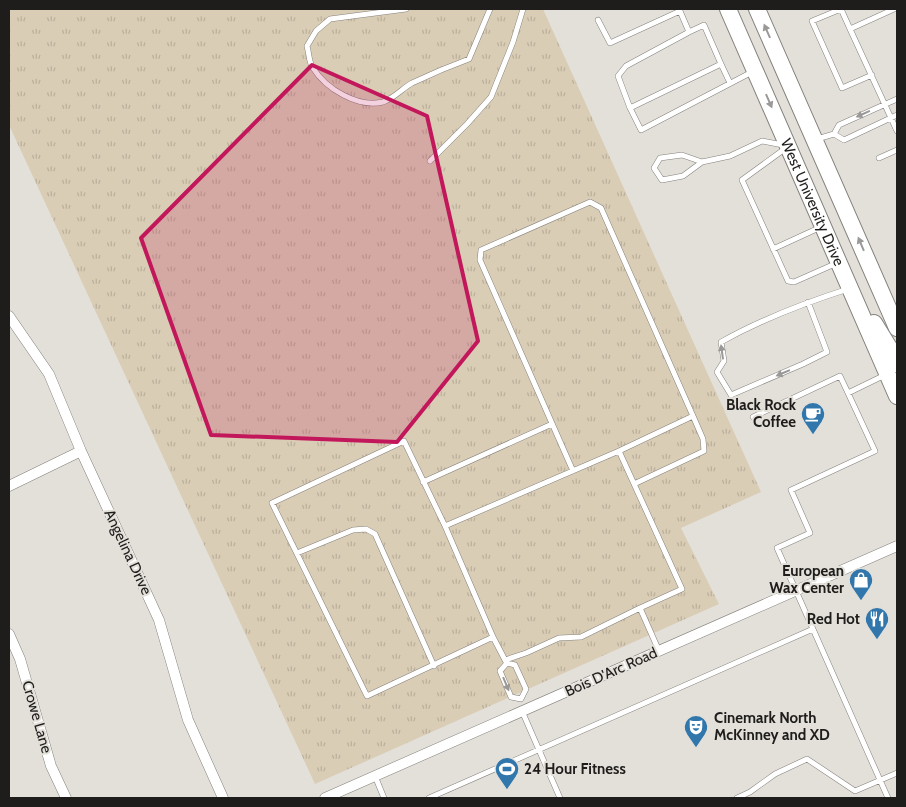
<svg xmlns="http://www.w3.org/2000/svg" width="906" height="807" viewBox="0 0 906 807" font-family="Cabin,sans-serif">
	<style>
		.grass { fill: url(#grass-tufts) }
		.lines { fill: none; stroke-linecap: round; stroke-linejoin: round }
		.service-casing { stroke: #84817c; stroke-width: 6 }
		.minor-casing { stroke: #84817c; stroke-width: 11 }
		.trunk-casing { stroke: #84817c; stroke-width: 18 }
		.service { stroke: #fff; stroke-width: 5 }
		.minor { stroke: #fff; stroke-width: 10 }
		.trunk { stroke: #fff; stroke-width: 16 }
		.oneway { fill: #9a9998 }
		.marked { fill: #c2185b; fill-opacity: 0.2; stroke: #c2185b; stroke-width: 4; stroke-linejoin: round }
		.labels { text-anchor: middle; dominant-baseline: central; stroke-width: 4; stroke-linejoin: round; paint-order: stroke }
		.street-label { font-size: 15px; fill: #1e1d1b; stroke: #e3e0da }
		.poi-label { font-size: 15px; font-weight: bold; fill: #1e1d1b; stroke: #e3e0da; text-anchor: end }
	</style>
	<defs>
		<pattern id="grass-tufts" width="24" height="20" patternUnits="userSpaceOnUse" patternTransform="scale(1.25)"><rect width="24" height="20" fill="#dacdb6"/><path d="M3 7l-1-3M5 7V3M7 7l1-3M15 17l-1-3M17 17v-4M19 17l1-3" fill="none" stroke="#bbb09c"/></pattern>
	</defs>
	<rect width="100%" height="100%" fill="#e3e0da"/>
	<!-- grass -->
	<path class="grass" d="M9,9h534l218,483 -80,36 38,76 -404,180 -306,-659z"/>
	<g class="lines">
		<!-- service casing -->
		<g class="service-casing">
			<path id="service" d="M406,9l-76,10 -14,12 -9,15c2,7 2,17 6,22 13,21 45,40 70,34 10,-3 20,-14 29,-19 19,-9 38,-17 57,-24l21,-50
				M894,9l-44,20 47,102
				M680,11l9,21 15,-7 17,39 -91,44 -12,-32 8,-10 63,-34
				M598,20l12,23 70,-32 -1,-2
				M850,29l-9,-20 -29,12 30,67 30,-13
				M721,64l9,19
				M630,108l11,22 111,-58
				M834,134l5,-9 58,-26
				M817,139l17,-5 10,6 53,-25
				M786,148l-44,32 46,101 6,1 43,-19
				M879,158l18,-8
				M430,161l37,-37 24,-27 22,-55 10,-33
				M702,162l-19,14 -21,4 -8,-12 6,-10 22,-3 20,7 28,-6 32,-15 21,4
				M773,249l48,-22
				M808,302l19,50 -24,12 -72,31 -14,-23 7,-11 -3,-19c41,-23 83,-39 127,-53
				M848,393l27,58 -84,39 19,43 -33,15 111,250
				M753,417l87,-41 8,17 37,-18
				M573,471l-93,-211 1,-10 109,-48 11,6 92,208 -74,35
				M423,482l129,-58
				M634,484l70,-33 -1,-12 -10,-23
				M445,526l-41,-85 -132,62 95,193 126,-59 -48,-111 174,-75 63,138 -42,19 19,43
				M297,553l56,-23 13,-1 9,5 59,132
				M493,637l12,23 21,-7 33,-15 22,-1 59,-29
				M505,660l2,3 8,2 11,24 -5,10
				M507,663l-7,8 11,26 10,2
				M522,711l38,87
				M375,776l9,22
				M429,798l384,-169
				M737,798l13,-6 25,-18 32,-15 48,32 42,-18"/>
		</g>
		<!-- minor casing -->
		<g class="minor-casing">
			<path id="minor" d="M9,316l40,58 32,77 78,169 29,100 35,78
				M9,486l72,-35
				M9,634l11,25 31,107 15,32
				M325,798l572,-252"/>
		</g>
		<!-- trunk casing -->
		<g class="trunk-casing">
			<g id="trunk">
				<path id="s1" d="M728,9l169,387"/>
				<path d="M757,9l140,319"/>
				<path d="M874,323l16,26 7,15"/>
			</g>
		</g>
		<!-- service -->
		<use href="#service" class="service"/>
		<!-- minor -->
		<use href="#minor" class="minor"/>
		<!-- trunk -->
		<use href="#trunk" class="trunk"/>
	</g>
	<!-- one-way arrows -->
	<defs><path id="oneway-solid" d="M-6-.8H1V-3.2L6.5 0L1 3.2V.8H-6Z" transform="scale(1.25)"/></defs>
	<g class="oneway">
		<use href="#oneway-solid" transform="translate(767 31) rotate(-114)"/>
		<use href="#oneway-solid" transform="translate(769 101) rotate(66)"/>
		<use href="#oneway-solid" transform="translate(863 114) rotate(156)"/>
		<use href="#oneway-solid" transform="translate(861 244) rotate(-113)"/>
		<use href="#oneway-solid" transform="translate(722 352) rotate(-98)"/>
		<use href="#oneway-solid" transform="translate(783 373) rotate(157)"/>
		<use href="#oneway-solid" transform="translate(506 684) rotate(67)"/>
	</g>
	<!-- marked area -->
	<path class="marked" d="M312,65l115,51 51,225 -81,101 -186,-7 -70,-197z"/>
	<!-- icons -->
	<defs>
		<g id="cafe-pin" transform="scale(1.25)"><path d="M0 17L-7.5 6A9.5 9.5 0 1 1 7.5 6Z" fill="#3177ac" stroke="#e3e0da"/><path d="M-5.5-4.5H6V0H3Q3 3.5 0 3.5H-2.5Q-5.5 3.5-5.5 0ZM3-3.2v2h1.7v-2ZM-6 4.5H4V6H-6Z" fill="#fff"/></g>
		<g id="shop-pin" transform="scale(1.25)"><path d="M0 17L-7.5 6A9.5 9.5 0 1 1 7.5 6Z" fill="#3177ac" stroke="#e3e0da"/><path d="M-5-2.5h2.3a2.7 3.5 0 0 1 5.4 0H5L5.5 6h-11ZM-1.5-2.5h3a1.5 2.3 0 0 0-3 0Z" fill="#fff"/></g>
		<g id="restaurant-pin" transform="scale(1.25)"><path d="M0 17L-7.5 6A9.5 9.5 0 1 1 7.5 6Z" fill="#3177ac" stroke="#e3e0da"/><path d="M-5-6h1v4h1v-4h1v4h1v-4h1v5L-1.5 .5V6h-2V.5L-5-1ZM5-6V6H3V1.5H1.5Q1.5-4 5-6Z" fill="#fff"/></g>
		<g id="theatre-pin" transform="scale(1.25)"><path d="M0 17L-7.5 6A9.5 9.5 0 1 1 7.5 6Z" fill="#3177ac" stroke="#e3e0da"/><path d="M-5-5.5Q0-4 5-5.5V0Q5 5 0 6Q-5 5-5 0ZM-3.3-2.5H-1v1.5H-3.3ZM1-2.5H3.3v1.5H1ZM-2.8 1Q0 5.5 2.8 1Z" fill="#fff"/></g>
		<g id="stadium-pin" transform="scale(1.25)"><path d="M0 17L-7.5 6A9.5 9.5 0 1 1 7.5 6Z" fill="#3177ac" stroke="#e3e0da"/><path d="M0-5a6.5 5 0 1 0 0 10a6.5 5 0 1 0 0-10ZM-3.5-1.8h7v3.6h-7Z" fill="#fff"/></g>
	</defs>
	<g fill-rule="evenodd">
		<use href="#cafe-pin" x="813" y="414"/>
		<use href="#shop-pin" x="861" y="580"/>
		<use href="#restaurant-pin" x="877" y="619"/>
		<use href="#theatre-pin" x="696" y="727"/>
		<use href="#stadium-pin" x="507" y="769"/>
	</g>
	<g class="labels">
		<!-- street labels -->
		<g class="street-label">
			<text stroke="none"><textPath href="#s1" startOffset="211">West University Drive</textPath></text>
			<text transform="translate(128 552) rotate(65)">Angelina Drive</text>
			<text transform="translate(611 672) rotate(-24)">Bois D'Arc Road</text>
			<text transform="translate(37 717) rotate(74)">Crowe Lane</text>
		</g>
		<!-- poi labels -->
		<g class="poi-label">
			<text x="796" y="405">Black Rock<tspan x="796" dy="17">Coffee</tspan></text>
			<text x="844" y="571">European<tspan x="844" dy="17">Wax Center</tspan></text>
			<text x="860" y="619">Red Hot</text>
			<text x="714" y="718" text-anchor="start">Cinemark North<tspan x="714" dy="17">McKinney and XD</tspan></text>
			<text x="524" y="769" text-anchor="start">24 Hour Fitness</text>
		</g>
	</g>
	<!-- border -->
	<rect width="906" height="807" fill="none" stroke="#1e1d1b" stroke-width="20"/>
</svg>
